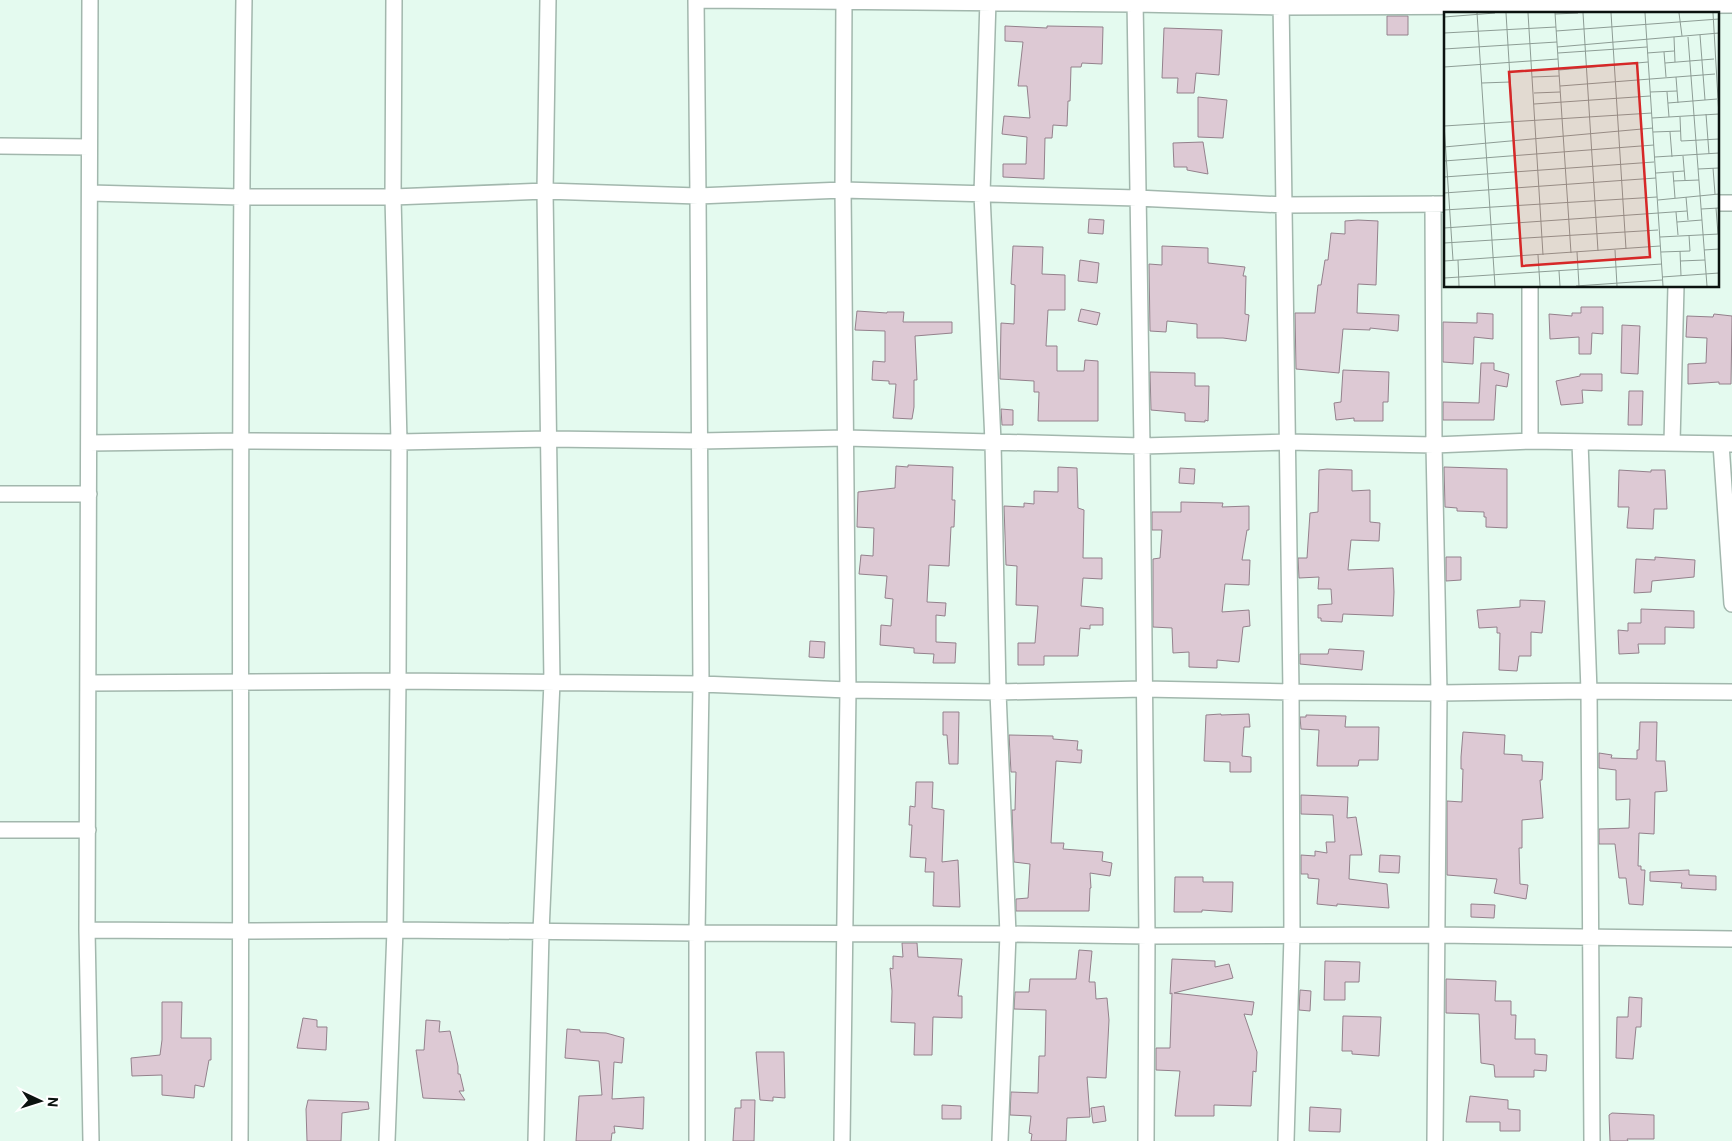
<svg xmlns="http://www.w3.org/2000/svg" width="1732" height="1141" viewBox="0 0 1732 1141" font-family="Roboto,sans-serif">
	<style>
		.building { fill: #ddc9d4; stroke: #94818c }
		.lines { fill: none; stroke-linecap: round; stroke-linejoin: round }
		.minor-casing { stroke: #a2b7ad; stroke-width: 18 }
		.minor { stroke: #fff; stroke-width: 15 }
		.inset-road { fill: none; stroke: #8d9d95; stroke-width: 1 }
		.view { fill: #d62828; fill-opacity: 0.15; stroke: #d62828; stroke-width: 2.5 }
		.inset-edge { fill: none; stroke: #0b120f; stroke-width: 2.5 }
	</style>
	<rect width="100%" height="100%" fill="#e4faef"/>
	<!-- building -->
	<path class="building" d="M1387,16h21v19h-21z
		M1005,26l42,2v-2l56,1 -1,37 -20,-1 -1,4h-10l-1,34h-2l-1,25 -14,-1 -1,13h-7l-1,41 -41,-2v-13h23l1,-27 -25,-3 2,-18 26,2 -3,-32h-9l5,-44 -18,-1z
		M1164,28l58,2 -3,45 -23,-2 -2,20h-17l1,-15h-16z
		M1198,97l29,3 -4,38 -25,-1z
		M1203,142l5,32 -21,-4v-3h-13l-1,-24z
		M1089,219l15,1 -1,14 -15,-1z
		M1358,220l20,1 -2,64 -18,-1 -1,29 42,2 -1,16 -28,-3v2l-27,-1 -4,44 -43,-4 -1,-56h20l3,-28h3l4,-25h3l3,-27 14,1v-13z
		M1013,246l30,1 -1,27 23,1v35h-17l-2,36h11v25h27l1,-11 13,1v60h-60l1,-29h-5v-11l-34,-2 1,-56 13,1 1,-39 -4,-1z
		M1162,246l46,2v15l37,4 -2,9h3l-1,38 4,1 -3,26 -23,-3h-26v-14l-30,-3 -1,11 -16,-1 -1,-67 13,1z
		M1080,260l19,3 -2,20 -19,-2z
		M1581,307h22v27l-11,-1 -1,21h-12v-17l-29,2 -1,-25 23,2v-3h9z
		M1081,309l19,4 -3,12 -19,-4z
		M857,311l30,2v-1h17l-1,10h49v11l-37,3 2,44h-3v27l-2,12 -19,-1 3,-34h-7v-3l-17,-1 1,-19 12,1v-31l-30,-1z
		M1477,313l16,1v25l-19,-2 -1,27 -30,-2v-40l34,1z
		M1714,314l18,2 -1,68h-12v-2l-31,2v-20l18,-1 1,-25 -21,-1 1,-21 26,1z
		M1622,325l18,1 -2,48 -17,-1z
		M1481,363h13v7l15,4 -2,13 -11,-2 -2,35h-51v-18l36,1z
		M1343,370l46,2 -1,30h-5v19h-29v-3l-18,2 -2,-17 7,-1z
		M1150,372l45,1v13h14l-1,35 -3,-1v2l-20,-1v-8l-34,-3z
		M1580,374h22v17l-20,-1 1,13 -22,2 -5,-24 24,-5z
		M1629,391h14l-1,34h-14z
		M1001,409l12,1v15h-11z
		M908,465l45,2 -1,33h3l-1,27h-3l-2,39 -20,-1 -2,37 19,1 -1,13 -9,-1v27l20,1 -1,20h-22l1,-9 -20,-1v-5l-34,-3 1,-20 10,1 2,-27 -8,-1 2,-22 -28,-2 2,-19 12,1 1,-28 -17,-1 1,-35 37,-4 1,-22 12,1z
		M1058,467l19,1 1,40 6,2 -1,48h19v21l-19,-1 -2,28 22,2v17h-13v4l-10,-1 -2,28h-34v9h-26v-22h17l3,-37 -22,-1 1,-39 -11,-1 -2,-59 20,1v-4l10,1v-13l24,1z
		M1444,467l63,2v59l-21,-1v-10h-2v-5l-27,-1v-3l-12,-1z
		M1180,468l15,1 -1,15 -15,-1z
		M1327,469l25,1v21l18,-1v32l10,1 -1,18 -28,-1 -3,30 45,-2 1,24 -1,24 -50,-2 -1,8 -21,-1v-3h-3v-13l14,-1 -1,-15h-13l1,-12 -20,1 -1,-20h9l3,-45 8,-1 1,-42z
		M1619,470l32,2v-2h14l2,39h-13l-1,20 -26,-1 2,-21h-11z
		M1181,502l42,1 -1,4 27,-1v24h-2l-5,30h8l-1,25 -24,-1 -3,28 27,-2 1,16 -7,1 -4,35 -22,-2v8l-28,-1v-15l-16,1 -1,-25 -19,-1v-68l7,-1 2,-28h-10v-18h29z
		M1446,557h15v23l-15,1z
		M1655,557l40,3 -1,17 -42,4 -1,11 -17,1 2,-34 19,1z
		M1520,600l25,1 -3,32 -11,-1v24h-12l-2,15 -18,-1 1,-37h-3v-6l-18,1 -2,-18 43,-3z
		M1641,609l53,2v17l-29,-1v17h-27l1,9 -20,1 -1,-24 10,1v-8h13z
		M810,641l15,1 -1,16 -15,-1z
		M1329,649l35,2 -2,19 -62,-6v-10h28z
		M943,712h16l-1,52h-9l-2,-29h-4z
		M1221,714v1l28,-1 1,13h-6l-2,29 9,1v15h-21v-10l-26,-1 2,-46z
		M1306,715l40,1 -1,11h34l-1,33h-19l-1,6h-41l2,-36 -18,-1 -1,-12h6z
		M1640,722h17l-1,39h9l2,30 -12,1 -1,42 -15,-1 -1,33h3v4h4l-2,35 -14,-1 -3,-26h-7l-4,-34h-16v-15l30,-1 1,-29 -14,1v-30l-17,-2v-15l13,2 -1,3 26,1v-9h2z
		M1463,732l42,3 -1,19 18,1v6l21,1 -1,18h-2l3,38 -21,2v28h-3l1,36 8,1 -2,14 -32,-6 3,-14 -50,-4v-74l15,1 1,-33h-2v-12z
		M1009,735l44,1v3l25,2 -1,9h5l-1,13 -25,-2 -5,82h13l-1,6 40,3 -1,9 10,2 -2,13 -20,-3 1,15h-1l-1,23h-73v-12l12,-1 2,-34 -16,-2 -2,-52h3l1,-38h-5z
		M916,782h17l-1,26 12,2 -2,52 16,-2 2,47 -27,-1 1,-34h-9l1,-14 -16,-1 2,-32h-3l1,-19 5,1z
		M1301,795l47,2 -1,21 9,-1 6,38h-12l-1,24 38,5 2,24 -52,-4v2l-20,-2 2,-25 -11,-1v-4h-7v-19l14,1v-5l12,2 -1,-11h9l-2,-27 -32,-1z
		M1380,855l20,1 -1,17 -20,-1z
		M1689,870v5l27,1v14l-35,-2 1,-5 -32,-2v-9z
		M1175,877h28v5h30l-1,30 -30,-2v2h-28z
		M1471,904l24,1 -1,13 -23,-1z
		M902,943h15l1,14 44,2 -4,37h4v22l-29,-1 -1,38h-18l1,-32 -24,-1 1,-31 -2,-23 3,1v-13l10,1z
		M1079,950l13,1 -3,31h6l1,17 11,-1 2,22 -3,58 -19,-1 3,40 -23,1 -1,23h-35l1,-7 -3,-1 2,-17 -21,-1 1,-23 27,1 1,-37h6l1,-46 -32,-1 1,-17h14l1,-13h46z
		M1172,959l43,2v6l14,-3 4,14 -59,15 80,9 -2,13 -8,-1 13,38 -1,20 -3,-1 -2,35 -37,-1v11h-39l5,-45 -24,-1v-22h14l2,-55 -2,1z
		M1325,961l35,1 -1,20h-14v18h-21z
		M1446,979l50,2 -1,20h16v14h5l-1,24h20v15l12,1 -1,16 -12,-1v7h-39l-1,-12 -13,-2 -2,-49 -33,-1z
		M1300,990l11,1 -1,20 -11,-1z
		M1629,997l13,1 -1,29h-5l-3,32 -17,-1 1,-41h11z
		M162,1002h20l-1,36h30v22h-2l-5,27 -9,-2 -1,13 -32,-3v-20l-30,1 -1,-18 29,-3 2,-15z
		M1343,1016l38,1 -2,39 -27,-2v-3h-10z
		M303,1018l14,2v7h10l-1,23 -29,-2z
		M426,1020l14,1 -1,11 11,-1 8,35v8h2l4,17h-5l6,9 -42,-2 -7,-48h8z
		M567,1029l13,1v2l26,1 18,5 -2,25 -8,-1 -2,37 32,-2 -1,32 -29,-3 1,7h-3l-1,8h-35l3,-45 23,-1 -3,-34 -34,-3z
		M756,1052h28l1,46 -12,-1v4l-13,-1z
		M1470,1096l38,4v9l12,1v21h-20v-9h-34z
		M308,1100l60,2 1,7 -27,4 -1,28h-34l-1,-32z
		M741,1100h14l-1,41h-21l2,-33h6z
		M942,1105l19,1v13h-19z
		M1104,1106l2,15 -13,2 -2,-15z
		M1310,1107l31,2 -1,23 -31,-1z
		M1612,1113l42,2v24h-27l1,2h-18l-1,-26z"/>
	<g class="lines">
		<!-- minor casing -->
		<g class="minor-casing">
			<path id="minor" d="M90,0l-3,930 4,211
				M696,0l2,196 3,488 -4,249v208
				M700,0l435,4 146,3 451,-2
				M988,0l-6,194 11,248 5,250 10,242 -8,207
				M1135,0l7,446 5,490 -1,205
				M1281,0l10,692 1,244 -6,205
				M0,146l89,1
				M90,193l151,4h152l152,-6 153,5 145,-6 294,8 148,7 161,-1
				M1718,203h14
				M1433,204l1,241 5,248 -4,448
				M1530,441v-155
				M1580,442l9,249 3,450
				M1672,442l4,-156
				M89,443l151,-2 159,1 151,-3 150,2 146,-3 296,8 145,-4 147,3 96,-4 202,3
				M1721,444l11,160
				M0,494h89
				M89,683l309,-2 303,3 147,6 150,2 146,-3 147,3 148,1 150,-2 143,1
				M0,830h88
				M87,930l154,1 154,-1 302,3 311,1 139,2 290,-1 295,4
				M240,1141c2,-380 -2,-761 4,-1141
				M387,1141l8,-211 3,-249 1,-239 -6,-245 1,-197
				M536,1141l5,-209 11,-250 -7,-491 3,-191
				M842,1141l6,-451 -5,-500 1,-190"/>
		</g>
		<!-- minor -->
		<use href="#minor" class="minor"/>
	</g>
	<!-- overview -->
	<g transform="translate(1444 12)">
		<rect width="275" height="275" fill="#e4faef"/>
		<path class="inset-road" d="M33,1l18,273M62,1l15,243M84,1l15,242M111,1l16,240M139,1l15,238M167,1l15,236M201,1l18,273M235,1l3,23M269,1l6,103M111,2l23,-1M0,5l51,-4M112,19l163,-12M0,21l112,-6M256,23l5,65M230,25l1,25M244,25l19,249M113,35l162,-14M0,37l113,-7M220,40l2,25M114,41l89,-6M203,41l27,-2M221,51l49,-4M0,55l114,-8M115,58l89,-8M88,65l27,-1M232,65l2,26M38,71l28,-1M116,74l155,-12M206,80l27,-1M223,80l2,25M90,81l26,-1M224,91l49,-4M90,92l116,-8M262,102l3,40M236,105l1,24 38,-2M208,106l67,-4M0,112l9,136M0,114l208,-13M209,120l28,-1M226,120l2,25M0,135l209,-19M239,144l2,24M211,145l64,-4M0,149l210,-16M269,156l2,26M254,157l21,-1M229,160l2,26M212,161l28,-2M0,165l210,-15M229,169l26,-1M0,181l212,-15M242,185l2,23M214,188l61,-6M272,196l2,26M257,197l18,-1M0,198l213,-13M232,200l2,23M233,210l25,-2M0,216l243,-17M216,225l59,-3M0,231l214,-13M171,238l2,36M260,238l15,-1M236,239l1,25M133,240l2,34M217,240l29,-1 -1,-16M94,243l2,31M14,248l1,26M0,249l216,-15M236,249l25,-1M115,259l1,15M218,265l57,-4M0,266l218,-14M132,274l86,-6"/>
		<path class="view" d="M193,51l13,194 -128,9 -13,-194z"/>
		<rect width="275" height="275" class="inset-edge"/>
	</g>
	<!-- north arrow -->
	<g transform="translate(40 1101) rotate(94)" stroke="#ffffff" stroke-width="4" paint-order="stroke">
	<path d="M0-4L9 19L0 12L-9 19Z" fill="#0b120f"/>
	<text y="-8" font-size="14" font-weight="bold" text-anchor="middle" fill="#0b120f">N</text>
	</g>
</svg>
